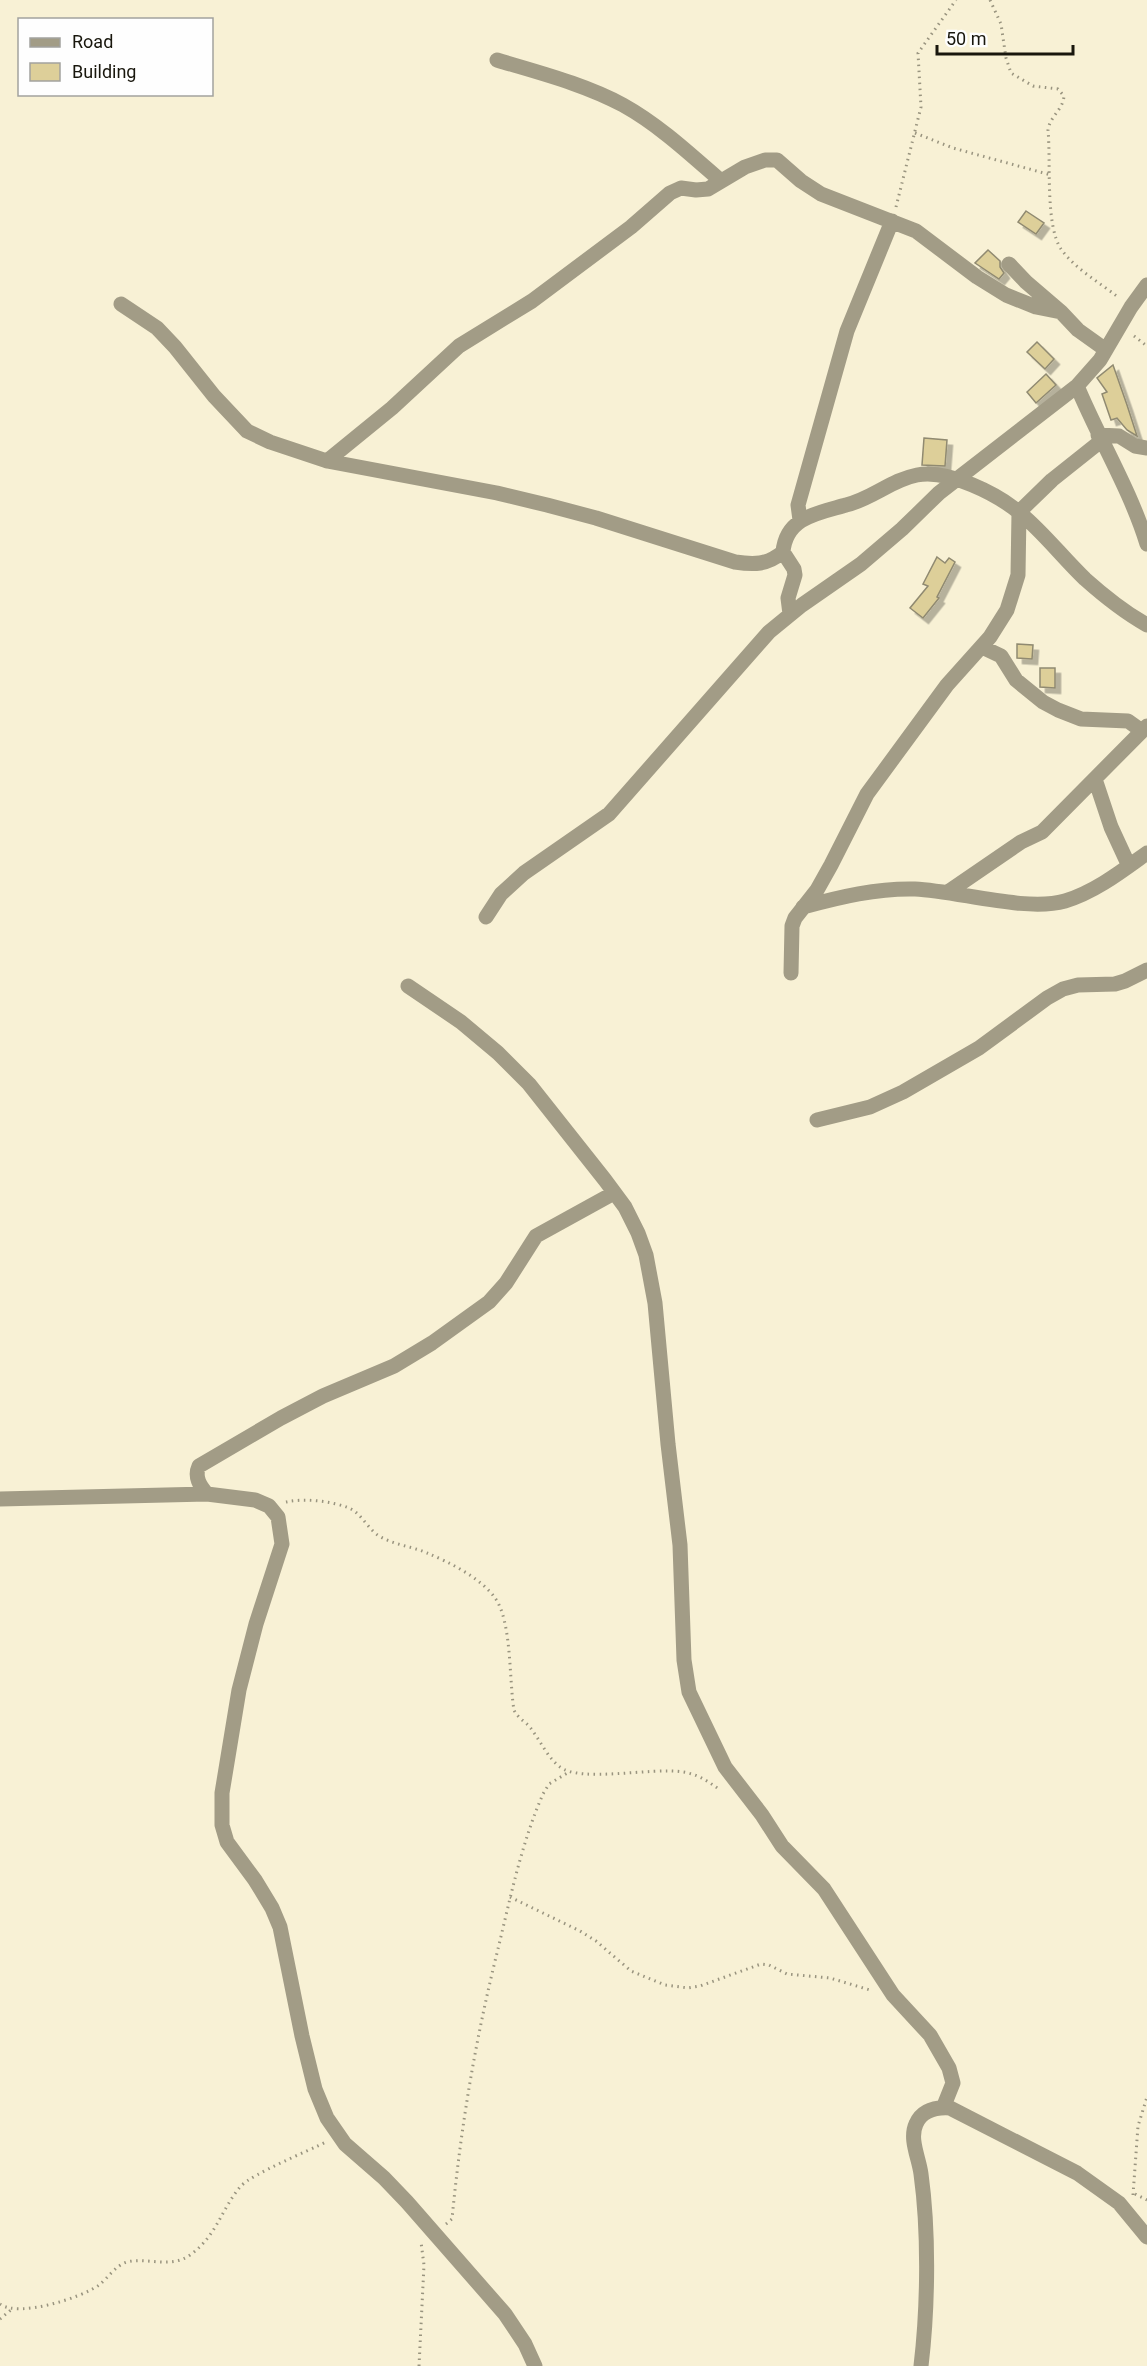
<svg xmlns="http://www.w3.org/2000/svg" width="1147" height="2366" viewBox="0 0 1147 2366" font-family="Roboto,sans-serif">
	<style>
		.building { fill: #ddcf99; stroke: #908a71; stroke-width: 1.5; filter: url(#shadow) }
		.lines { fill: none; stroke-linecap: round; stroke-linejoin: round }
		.path { stroke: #99947f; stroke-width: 3; stroke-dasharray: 1.5 4.5; stroke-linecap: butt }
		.minor { stroke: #a29c86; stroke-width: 15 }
	</style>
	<defs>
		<filter id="shadow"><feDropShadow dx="5.5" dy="5.5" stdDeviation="0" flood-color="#0004"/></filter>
	</defs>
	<rect width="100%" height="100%" fill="#f8f1d5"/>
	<!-- building -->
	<path class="building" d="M1026,211l18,12 -8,11 -18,-12z
		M988,250l12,11v6l4,6 -5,6 -24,-16z
		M1037,342l17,17 -9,10 -18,-17z
		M1113,365l14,40 10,31 -10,-6 -10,-12 -6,2 -9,-26 5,-2 -10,-14z
		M1046,374l10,11 -20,18 -9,-11z
		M924,438l23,2 -2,26 -23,-1z
		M937,557l8,6 4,-5 6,4 -18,35 2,1 -16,20 -13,-10 18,-22 -5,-2z
		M1017,644l16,1 -1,14 -15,-1z
		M1040,668h15v20l-15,-1z"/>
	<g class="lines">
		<!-- path -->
		<path class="path" d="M990,0l11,24 5,34 5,15 22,13 25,3 6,7c-1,14 -14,20 -16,34 3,31 -3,95 13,119 13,19 39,34 57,48
			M915,133l38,15 98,27
			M896,207l25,-100 -3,-54 38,-53
			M1134,336l13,10
			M286,1502c19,-4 45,-1 63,6 12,5 19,21 30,28 15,9 32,10 48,17 22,9 54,25 68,45 17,23 14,83 19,112 4,9 13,12 18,20 9,12 16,28 28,37 21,16 92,0 123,5 14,2 25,9 37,18
			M510,1897l70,34 16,10 35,30 34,14 23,3 12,-2 61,-22 8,1 18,9 43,4 40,12
			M1135,2194l12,6
			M1133,2195l5,-69 9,-29
			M446,2224l6,-5c9,-93 23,-177 45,-266 13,-53 24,-109 46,-159l6,-10 20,-12
			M0,2304c18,14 81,-6 99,-19 9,-7 17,-20 28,-23 20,-5 44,7 63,-7 27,-19 31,-46 51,-69 11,-12 67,-35 85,-44
			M0,2319l12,-10
			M419,2366l5,-101 -3,-23"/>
		<!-- minor -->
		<path class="minor" d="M497,60c43,13 87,24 126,45 36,20 67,49 98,76
			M1009,264l17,18 35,30 17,18 28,20
			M121,304l36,24 18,19 39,49 33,35 23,11 57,19 170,32 50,12 49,13 139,44c19,3 32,3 48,-10
			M1077,386c22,53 53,103 70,158
			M1098,435l21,1 16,10 12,2
			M327,461l65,-53 67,-62 73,-45 99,-74 39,-34 11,-5 15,2 12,-1 37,-22 20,-7h12l24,21 20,13 95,37 61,46 29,18 30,12 25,5
			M800,520l-2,-15 49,-174 45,-110
			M790,614l-2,-16 7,-23 -1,-6 -11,-17c3,-35 35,-39 63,-47 26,-6 45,-25 71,-30 31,-6 81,19 104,39 23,19 42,44 64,65 19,17 39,33 62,46
			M982,647l19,9 15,24 27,22 15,8 23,9 47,2 14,10
			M1095,779l16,48 18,39
			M948,892l73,-50 21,-10 105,-106
			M803,907c37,-10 74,-19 112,-18 43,2 111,23 150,12 30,-9 57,-30 82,-48
			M486,917l15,-23 23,-21 85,-59 160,-182 33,-27 59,-41 41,-35 37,-36 138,-107 23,-26 31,-53 16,-22
			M791,973l1,-47 3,-8 22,-28 14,-25 36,-71 80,-109 43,-48 17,-27 11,-35 1,-63 33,-32 49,-39
			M408,986l53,36 37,31 31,31 76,96 20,27 13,26 8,22 9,48 13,141 12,101 4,115 5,32 36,75 37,48 20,31 42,43 69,106 37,40 19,33 4,15 -10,25
			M817,1120l53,-13 33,-15 76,-44 68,-50 16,-9 15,-4 37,-1 10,-3 22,-11
			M207,1494c-7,-8 -13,-17 -8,-28l82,-48 42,-22 71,-30 38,-23 57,-41 17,-19 30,-47 78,-43
			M0,1499l207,-5 48,6 14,6 9,11 4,27 -26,80 -17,66 -17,103v32l5,17 28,38 17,28 8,19 22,109 13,53 12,29 18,26 39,34 23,24 98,112 20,30 10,22
			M921,2366c7,-59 8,-134 0,-192 -2,-16 -12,-35 -5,-50 6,-14 19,-17 34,-16l127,65 42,30 28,34"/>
	</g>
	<!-- legend -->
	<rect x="18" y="18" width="195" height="78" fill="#fefefe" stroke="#a2a29e" stroke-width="1.5"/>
	<rect x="30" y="38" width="30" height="9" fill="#a29c86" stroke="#a2a29e" stroke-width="1.5"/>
	<text x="72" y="48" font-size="18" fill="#19170d">Road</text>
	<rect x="30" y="63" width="30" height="18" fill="#ddcf99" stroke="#a2a29e" stroke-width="1.5"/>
	<text x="72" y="78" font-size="18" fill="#19170d">Building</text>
	<!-- scale -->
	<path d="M937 45v9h136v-9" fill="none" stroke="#19170d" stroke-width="3"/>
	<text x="946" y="45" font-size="18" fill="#19170d" stroke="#fefefe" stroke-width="4.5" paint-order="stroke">50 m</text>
</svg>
